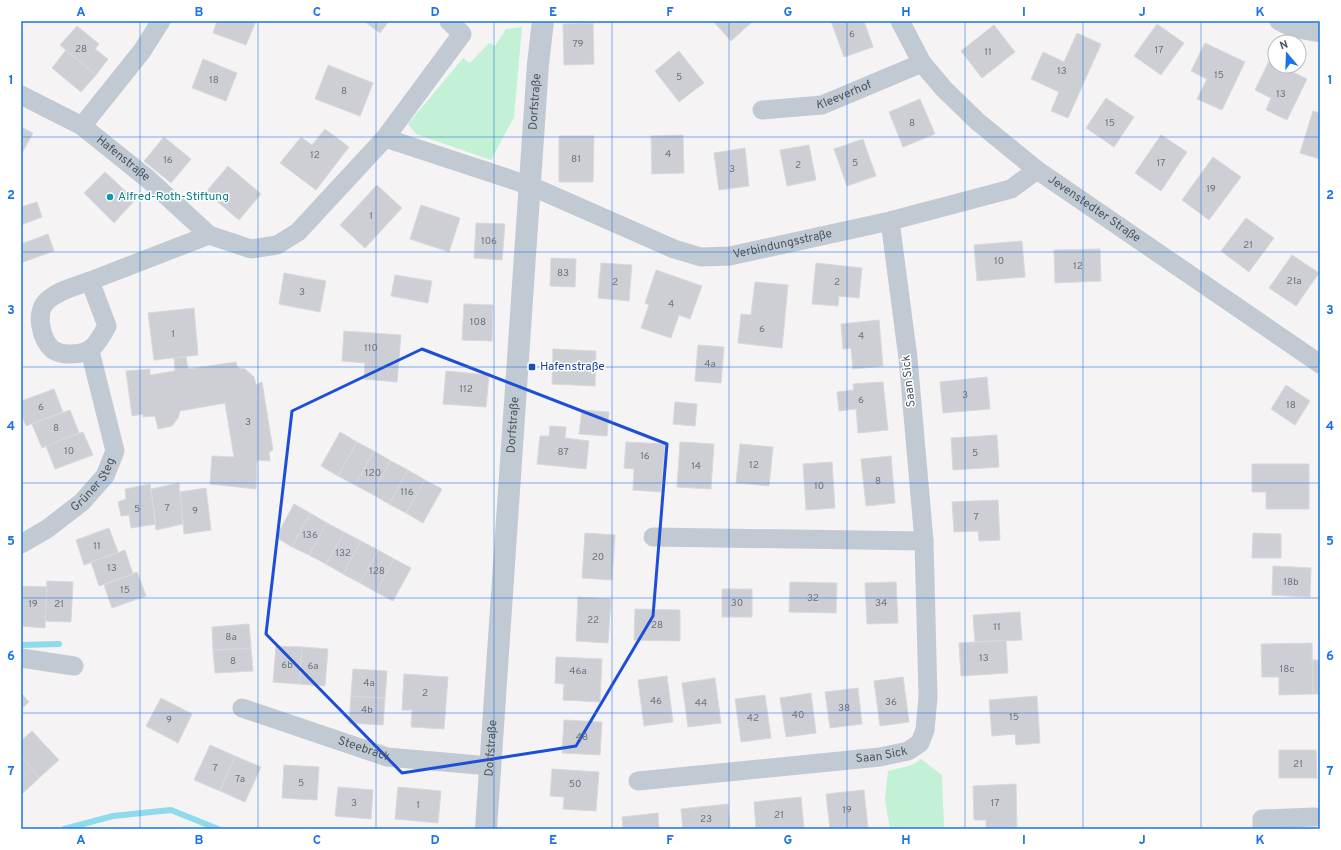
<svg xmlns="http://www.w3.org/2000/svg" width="1341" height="850" viewBox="0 0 1341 850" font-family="Overpass,sans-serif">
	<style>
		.green { fill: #c3f1d5 }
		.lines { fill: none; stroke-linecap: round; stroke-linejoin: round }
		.stream { stroke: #90daee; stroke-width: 6 }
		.building { fill: #cdcfd5; stroke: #d7d9de }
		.minor { stroke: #c1cad2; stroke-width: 19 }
		.tertiary { stroke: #c1cad2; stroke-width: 22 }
		.marked { fill: none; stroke: #1d4ed8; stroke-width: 3; stroke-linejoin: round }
		.grid { fill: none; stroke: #1a73e8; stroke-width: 1; stroke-opacity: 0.55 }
		.culture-dot { fill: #0f9aa8; stroke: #fff; stroke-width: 1.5 }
		.transit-dot { fill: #1a4fb4; stroke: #fff; stroke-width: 1.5 }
		.labels { text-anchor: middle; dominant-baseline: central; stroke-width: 3; stroke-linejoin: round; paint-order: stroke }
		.number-label { font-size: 10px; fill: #6b747e }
		.street-label { font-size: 12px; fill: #4a5661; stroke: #fff }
		.culture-label { font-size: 12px; fill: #0d838f; stroke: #fff; text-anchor: start }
		.transit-label { font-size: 12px; fill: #164399; stroke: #fff; text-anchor: start }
		.neatline { fill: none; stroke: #1a73e8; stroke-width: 1.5 }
		.grid-label { font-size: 13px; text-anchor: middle; font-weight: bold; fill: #1a73e8 }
	</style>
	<rect width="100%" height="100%" fill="#f5f3f3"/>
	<!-- green -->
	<path class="green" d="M522,27l-8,90 -23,43 -75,-26 -8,-10 55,-66 7,5 19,-20 6,3 11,-17z
		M921,759l21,16 2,54h-54l-5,-29 3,-29 24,-6z"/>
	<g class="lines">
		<!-- stream -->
		<path class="stream" d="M21,645l38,-1
			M64,829l49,-13 58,-6 47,19"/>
	</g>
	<!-- building -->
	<path class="building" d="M217,21h39l-10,24 -33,-12z
		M364,21h25l-9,12z
		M713,21h40l-22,20z
		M831,21h33l9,26 -29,10z
		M593,23l1,41 -30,1 -1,-41z
		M1157,24l27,19 -23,32 -27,-19z
		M994,25l21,27 -33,26 -21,-27z
		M77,26l22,18 -4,5 13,10 -12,16 -36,-30z
		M1077,33l24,11 -33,74 -17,-7 8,-19 -28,-13 12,-27 21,10z
		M1205,43l40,19 -23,48 -25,-11 10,-20 -16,-8z
		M66,50l30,25 -15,17 -29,-24z
		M679,51l25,32 -25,19 -24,-31z
		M203,59l34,14 -11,28 -34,-13z
		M1269,61l6,3v2h5l27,13 -20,41 -21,-10 5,-12 -16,-8z
		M328,65l45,18 -13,33 -45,-17z
		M1106,98l28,19 -20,30 -28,-19z
		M920,99l15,35 -32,13 -14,-35z
		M1313,111l7,2v46l-20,-6z
		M21,127l12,6 -12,22z
		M325,129l24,18 -33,43 -36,-27 21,-26 11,8z
		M683,135l1,38 -32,1 -1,-38z
		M1161,135l26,17 -26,39 -26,-18z
		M559,136h35l-1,46h-34z
		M164,137l27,22 -20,24 -27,-22z
		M863,139l13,37 -29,10 -13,-37z
		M809,145l7,35 -29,6 -7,-36z
		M745,148l4,38 -30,4 -5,-37z
		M1213,157l28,20 -32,43 -27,-20z
		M228,166l33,28 -22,26 -33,-28z
		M105,172l30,28 -21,23 -30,-30z
		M377,185l25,23 -37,40 -25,-23z
		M37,202l5,15 -21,8v-18z
		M421,205l39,13 -11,34 -39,-13z
		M1246,218l28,20 -25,34 -28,-21z
		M476,223l29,1 -3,36 -28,-2z
		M48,234l6,17 -33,12v-19z
		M1022,241l3,36 -48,4 -3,-36z
		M1100,249l1,32 -46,2 -1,-33z
		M1292,255l27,18 -23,33 -27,-18z
		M551,258l25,1 -1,28 -25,-1z
		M601,263l31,2 -3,36 -31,-3z
		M816,263l46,5 -3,30 -20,-2 -1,10 -26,-2z
		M656,270l46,16 -12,33 -11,-4 -8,23 -30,-10 8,-23 -4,-2z
		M284,273l42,8 -6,31 -41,-8z
		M395,275l37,6 -4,22 -37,-7z
		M755,282l33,3 -6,63 -44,-5 3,-29 10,1z
		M464,304l29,1 -1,36 -30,-1z
		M194,308l4,47 -44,5 -6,-47z
		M879,320l4,46 -30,3 -2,-21 -8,1 -2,-25z
		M344,331l57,4 -4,47 -33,-3 1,-16 -23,-2z
		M698,345l26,2 -3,36 -26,-2z
		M553,349l43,2 -1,35 -43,-2z
		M186,357l2,12 48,-7 2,6 7,1 9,8 2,8 6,-3 11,68 -4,2 1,9 -13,-1 -1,29 -46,-5 2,-28 22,1 -9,-54 -45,8 -2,7 -6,8 -14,3 -3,-13 -12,1v-3l-11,2 -6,-45 24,-2v6l25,-4 -1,-13z
		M446,371l43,4 -3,32 -43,-3z
		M987,377l3,32 -47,4 -3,-31z
		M883,382l5,48 -30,3 -2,-24 -17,2 -2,-19 17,-2 -1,-6z
		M1286,385l24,16 -15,24 -24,-16z
		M54,389l9,23 -37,14 -5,-14v-11z
		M675,402l22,2 -2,22 -22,-2z
		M70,410l9,23 -37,15 -10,-24z
		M582,410l27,2 -2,24 -28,-2z
		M550,426l16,1 -1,11 24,3 -3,28 -49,-5 3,-28h9z
		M83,432l10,23 -38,14 -9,-23z
		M340,432l17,10 -19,34 -17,-10z
		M997,435l2,32 -46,3 -2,-32z
		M357,442l17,9 -19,34 -17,-9z
		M626,442l39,2 -4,48 -28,-2 1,-21 -10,-1z
		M680,442l34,2 -3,45 -34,-2z
		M740,444l33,3 -4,39 -33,-3z
		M374,451l17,10 -19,33 -17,-9z
		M891,456l4,47 -29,3 -5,-47z
		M391,461l17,9 -19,34 -17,-10z
		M832,462l3,46 -29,2 -3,-46z
		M1252,464h57v45h-43v-17h-14z
		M408,470l17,10 -19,33 -17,-9z
		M425,480l17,9 -19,34 -17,-10z
		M179,483l4,41 -27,6 -5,-41z
		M150,484l6,40 -25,4 -2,-13 -8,1 -3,-14 8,-3 -1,-10z
		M206,488l5,42 -27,4 -4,-42z
		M998,500l2,40 -21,1 -1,-10 -24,1 -2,-30z
		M294,504l16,9 -18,34 -16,-10z
		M310,513l17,10 -18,32 -17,-8z
		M327,523l17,9 -18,32 -17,-9z
		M109,528l9,24 -34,13 -8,-25z
		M344,532l17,9 -18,33 -17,-10z
		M585,533l30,2 -3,45 -30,-2z
		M1253,533l28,1v24h-29z
		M361,541l17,9 -18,33 -17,-9z
		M125,550l8,24 -34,12 -8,-24z
		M378,550l16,9 -18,33 -16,-9z
		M394,559l17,9 -18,33 -17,-9z
		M1273,566l38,2 -1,29 -38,-2z
		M137,572l9,24 -34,12 -8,-23z
		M47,581l26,1 -2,40 -26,-1z
		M790,582l47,1 -1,30 -47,-1z
		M896,582l2,41 -31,1 -2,-41z
		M21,586l26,1 -2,41 -24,-2z
		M722,589h30v28h-30z
		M578,597l33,2 -3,44 -32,-2z
		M635,609l45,1v31l-46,-1z
		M1020,612l2,28 -47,2 -2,-27z
		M249,624l2,24 -38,2 -1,-23z
		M1006,640l2,33 -47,3 -2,-33z
		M1312,643l1,51 -34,1v-18h-17l-1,-33z
		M276,646l26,1 -3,37 -26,-2z
		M302,647l26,2 -3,37 -26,-2z
		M251,648l2,23 -38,2 -2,-23z
		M556,657l46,2 -2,43 -37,-2 1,-16 -9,-1z
		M1312,660h8v34h-7z
		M353,669l34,2 -2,27 -34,-2z
		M404,674l44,3 -4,52 -33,-2 1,-17h-10z
		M667,676l6,46 -29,4 -6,-46z
		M903,677l6,45 -29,4 -6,-45z
		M715,678l6,45 -33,4 -6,-44z
		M858,688l4,36 -32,4 -5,-36z
		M21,693l8,9 -8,7z
		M811,693l5,40 -30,4 -6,-39z
		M765,695l6,43 -30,4 -6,-43z
		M351,696l34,2 -2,27 -34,-2z
		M1037,696l3,47 -24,2 -1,-11 -23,2 -3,-36z
		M161,698l31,16 -14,29 -32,-17z
		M564,720l38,2 -2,33 -38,-2z
		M32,731l27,29 -20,18 -18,-22v-15z
		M210,745l25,11 -15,35 -26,-11z
		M1279,750h37l1,28h-38z
		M21,756l18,22 -17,16 -1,-1z
		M235,756l26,11 -16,35 -25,-11z
		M284,765l35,2 -2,33 -35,-2z
		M552,769l47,3 -3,39 -33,-2 1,-12 -14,-1z
		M1016,784l1,44 -31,1v-9h-12l-1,-34z
		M338,787l35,3 -2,29 -36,-3z
		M398,787l43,4 -3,32 -43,-4z
		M864,790l4,39h-21v-2l-17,2 -4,-35z
		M801,797l3,32h-48l-2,-27z
		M728,804l2,25h-47l-2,-20z
		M658,813l1,16h-36l-1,-12z"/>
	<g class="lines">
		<!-- minor -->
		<g class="minor">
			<path id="s1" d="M900,21l22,42 22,26 34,33 59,48 283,194"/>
			<path d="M1279,21l14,7 27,5"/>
			<path id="s2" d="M21,95l61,31 66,53 61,56 42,14 26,-4 21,-13 87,-94 77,-104 -13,-13"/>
			<path id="s3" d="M762,110l60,-5 100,-42"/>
			<path d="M82,126l60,-75 19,-30"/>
			<path id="s4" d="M385,138l146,48 143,63 27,8 29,-1 160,-35 121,-32 26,-19"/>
			<path d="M90,281c-14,5 -31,9 -42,19 -14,11 -7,40 5,50 4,2 11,4 15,4 23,1 29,-9 39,-28l-17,-45 119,-46"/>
			<path d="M653,537l271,4"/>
			<path id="s5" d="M21,544l26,-15 35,-27 23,-26 10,-25 -25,-100"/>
			<path d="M21,658l53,8"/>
			<path id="s6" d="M242,708l145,49 103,9"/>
			<path id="s7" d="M638,781l242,-24 28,-6 12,-8 5,-13 3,-33 -4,-156 -16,-183 -18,-137"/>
			<path d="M1262,829v-10l53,-2"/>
		</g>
		<!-- tertiary -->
		<path class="tertiary" id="s8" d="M486,829l52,-765 5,-43"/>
	</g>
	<!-- marked area -->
	<path class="marked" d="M422,349l245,95 -14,172 -77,130 -174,27 -136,-139 26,-223z"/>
	<!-- grid -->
	<path class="grid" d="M140,21v808M258,21v808M376,21v808M494,21v808M612,21v808M729,21v808M847,21v808M965,21v808M1083,21v808M1201,21v808M21,137h1299M21,252h1299M21,367h1299M21,483h1299M21,598h1299M21,713h1299"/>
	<!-- markers -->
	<circle class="culture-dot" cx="110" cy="197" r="4"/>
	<rect class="transit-dot" x="528" y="363" width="8" height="8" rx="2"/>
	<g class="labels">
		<!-- number labels -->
		<g class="number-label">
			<text x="852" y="34">6</text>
			<text x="578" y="44">79</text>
			<text x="81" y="49">28</text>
			<text x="1159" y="50">17</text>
			<text x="988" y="52">11</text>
			<text x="1062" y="71">13</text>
			<text x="1219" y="75">15</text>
			<text x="679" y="77">5</text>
			<text x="214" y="80">18</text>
			<text x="344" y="91">8</text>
			<text x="1281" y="94">13</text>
			<text x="912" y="123">8</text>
			<text x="1110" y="123">15</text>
			<text x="668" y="154">4</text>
			<text x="315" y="155">12</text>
			<text x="576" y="159">81</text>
			<text x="168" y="160">16</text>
			<text x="855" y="163">5</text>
			<text x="1161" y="163">17</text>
			<text x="798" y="165">2</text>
			<text x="732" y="169">3</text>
			<text x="1211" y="189">19</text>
			<text x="371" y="216">1</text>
			<text x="489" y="241">106</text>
			<text x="1248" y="245">21</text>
			<text x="999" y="261">10</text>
			<text x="1078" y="266">12</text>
			<text x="563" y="273">83</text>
			<text x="1294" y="281">21a</text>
			<text x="615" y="282">2</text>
			<text x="837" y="282">2</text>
			<text x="302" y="292">3</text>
			<text x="671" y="304">4</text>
			<text x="478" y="322">108</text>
			<text x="762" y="329">6</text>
			<text x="173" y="334">1</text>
			<text x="861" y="336">4</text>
			<text x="371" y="348">110</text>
			<text x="710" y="364">4a</text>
			<text x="466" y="389">112</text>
			<text x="965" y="395">3</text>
			<text x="861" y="400">6</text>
			<text x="1291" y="405">18</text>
			<text x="41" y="407">6</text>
			<text x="248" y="422">3</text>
			<text x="56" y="428">8</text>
			<text x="69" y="451">10</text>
			<text x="563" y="452">87</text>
			<text x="975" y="453">5</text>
			<text x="645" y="456">16</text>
			<text x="754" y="465">12</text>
			<text x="696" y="466">14</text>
			<text x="373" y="473">120</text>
			<text x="878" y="481">8</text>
			<text x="819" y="486">10</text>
			<text x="407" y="492">116</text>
			<text x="167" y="508">7</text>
			<text x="137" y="509">5</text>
			<text x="195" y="511">9</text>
			<text x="976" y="517">7</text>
			<text x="310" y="535">136</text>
			<text x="97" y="546">11</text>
			<text x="343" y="553">132</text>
			<text x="598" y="557">20</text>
			<text x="112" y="568">13</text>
			<text x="377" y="571">128</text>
			<text x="1291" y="582">18b</text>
			<text x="125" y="590">15</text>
			<text x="813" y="598">32</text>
			<text x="737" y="603">30</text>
			<text x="881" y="603">34</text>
			<text x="33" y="604">19</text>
			<text x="59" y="604">21</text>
			<text x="593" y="620">22</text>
			<text x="657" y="625">28</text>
			<text x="997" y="627">11</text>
			<text x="231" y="637">8a</text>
			<text x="984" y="658">13</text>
			<text x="233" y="661">8</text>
			<text x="287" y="665">6b</text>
			<text x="313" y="666">6a</text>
			<text x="1287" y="669">18c</text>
			<text x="578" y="671">46a</text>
			<text x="369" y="683">4a</text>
			<text x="425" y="693">2</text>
			<text x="656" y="701">46</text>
			<text x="891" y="702">36</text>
			<text x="701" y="703">44</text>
			<text x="844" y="708">38</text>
			<text x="367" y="710">4b</text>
			<text x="798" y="715">40</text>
			<text x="1014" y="717">15</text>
			<text x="753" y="718">42</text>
			<text x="169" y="720">9</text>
			<text x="582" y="737">48</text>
			<text x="1298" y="764">21</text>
			<text x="215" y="768">7</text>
			<text x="240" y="779">7a</text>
			<text x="301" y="783">5</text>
			<text x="575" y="784">50</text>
			<text x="354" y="803">3</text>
			<text x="995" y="803">17</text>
			<text x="418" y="805">1</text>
			<text x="847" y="810">19</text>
			<text x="779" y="815">21</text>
			<text x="706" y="819">23</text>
		</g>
		<!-- street labels -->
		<g class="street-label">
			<text stroke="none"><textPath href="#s3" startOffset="84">Kleeverhof</textPath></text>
			<text stroke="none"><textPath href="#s8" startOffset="729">Dorfstraße</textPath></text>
			<text stroke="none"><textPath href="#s2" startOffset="121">Hafenstraße</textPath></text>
			<text stroke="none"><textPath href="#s1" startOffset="274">Jevenstedter Straße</textPath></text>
			<text stroke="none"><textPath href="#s4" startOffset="421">Verbindungsstraße</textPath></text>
			<text transform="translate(909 381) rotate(-96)">Saan Sick</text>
			<text stroke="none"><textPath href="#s8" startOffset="405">Dorfstraße</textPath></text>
			<text stroke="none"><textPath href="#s5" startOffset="95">Grüner Steg</textPath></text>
			<text stroke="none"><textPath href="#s6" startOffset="129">Steebrack</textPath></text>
			<text stroke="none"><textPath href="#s8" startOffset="81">Dorfstraße</textPath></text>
			<text stroke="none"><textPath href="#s7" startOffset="245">Saan Sick</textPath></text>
		</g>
		<!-- culture labels -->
		<g class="culture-label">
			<text x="118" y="197">Alfred-Roth-Stiftung</text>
		</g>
		<!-- transit labels -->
		<g class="transit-label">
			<text x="540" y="367">Hafenstraße</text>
		</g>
	</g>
	<!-- border -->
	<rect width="1341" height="850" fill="none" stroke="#ffffff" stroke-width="44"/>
	<!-- north arrow -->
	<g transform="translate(1287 54) rotate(341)"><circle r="19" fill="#ffffff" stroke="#b7bbc0"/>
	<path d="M0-3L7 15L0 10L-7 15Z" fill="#1a73e8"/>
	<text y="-6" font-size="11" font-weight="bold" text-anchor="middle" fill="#4a5661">N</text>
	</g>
	<rect x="22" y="22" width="1297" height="806" class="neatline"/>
	<g class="grid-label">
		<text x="81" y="16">A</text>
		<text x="199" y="16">B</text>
		<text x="317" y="16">C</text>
		<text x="435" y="16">D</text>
		<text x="553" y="16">E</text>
		<text x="670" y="16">F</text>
		<text x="788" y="16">G</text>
		<text x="906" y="16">H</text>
		<text x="1024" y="16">I</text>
		<text x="1142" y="16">J</text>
		<text x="1260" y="16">K</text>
		<text x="11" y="84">1</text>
		<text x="1330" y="84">1</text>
		<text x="11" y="199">2</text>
		<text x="1330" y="199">2</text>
		<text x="11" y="314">3</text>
		<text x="1330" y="314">3</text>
		<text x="11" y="430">4</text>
		<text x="1330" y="430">4</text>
		<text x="11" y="545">5</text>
		<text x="1330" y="545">5</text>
		<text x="11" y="660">6</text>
		<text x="1330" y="660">6</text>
		<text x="11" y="775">7</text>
		<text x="1330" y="775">7</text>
		<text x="81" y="844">A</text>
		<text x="199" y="844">B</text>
		<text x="317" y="844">C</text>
		<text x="435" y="844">D</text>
		<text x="553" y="844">E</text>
		<text x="670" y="844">F</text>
		<text x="788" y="844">G</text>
		<text x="906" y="844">H</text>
		<text x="1024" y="844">I</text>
		<text x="1142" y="844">J</text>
		<text x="1260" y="844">K</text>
	</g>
</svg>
